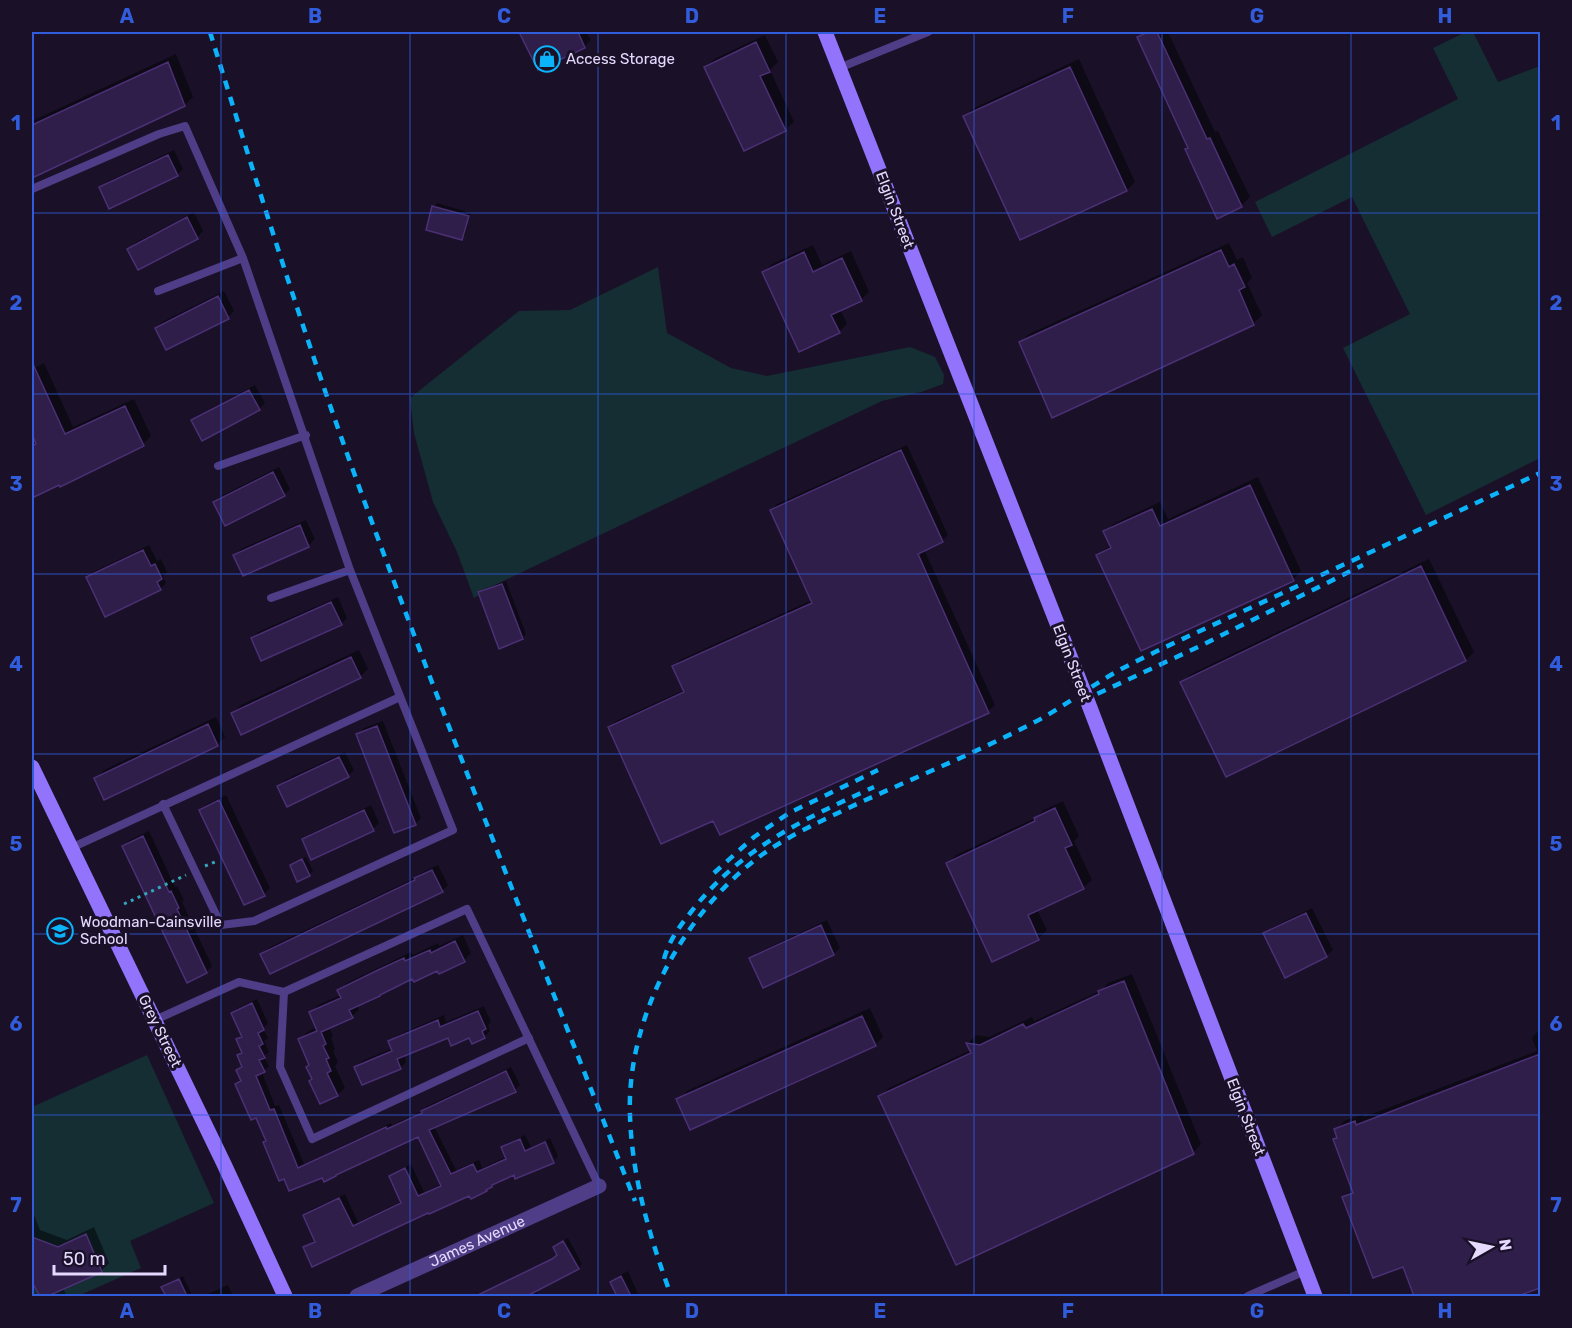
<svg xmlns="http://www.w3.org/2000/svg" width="1572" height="1328" viewBox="0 0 1572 1328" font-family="Rubik,sans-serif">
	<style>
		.green { fill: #142e33 }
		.shadow { fill: #0007 }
		.building { fill: #2f1d4a; stroke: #4b3075; stroke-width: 1.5 }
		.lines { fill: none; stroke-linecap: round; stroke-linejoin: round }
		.path { stroke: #33a7b9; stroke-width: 3; stroke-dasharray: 3 4.5; stroke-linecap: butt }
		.lane { stroke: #4f3d87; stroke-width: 8 }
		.street { stroke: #4f3d87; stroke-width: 15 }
		.secondary { stroke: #9273fc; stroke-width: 15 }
		.rail { stroke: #0bb3fa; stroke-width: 4.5; stroke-dasharray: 9 8; stroke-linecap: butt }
		.grid { fill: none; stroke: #315cdc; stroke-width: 1.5; stroke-opacity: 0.55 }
		.labels { text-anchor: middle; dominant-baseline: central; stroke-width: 6; stroke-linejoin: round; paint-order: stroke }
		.poi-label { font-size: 15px; fill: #e5dafe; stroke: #1a1129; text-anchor: start }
		.street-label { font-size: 15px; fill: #e5dafe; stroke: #1a1129 }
		.neatline { fill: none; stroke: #315cdc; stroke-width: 2 }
		.grid-label { font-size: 20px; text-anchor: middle; font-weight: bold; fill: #315cdc }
	</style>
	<rect width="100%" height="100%" fill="#1a1129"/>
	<!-- green -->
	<path class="green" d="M1466,32h7l25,50 42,-16v392l-114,57 -83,-167 67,-34 -58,-117 -80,40 -17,-35 203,-103 -25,-51z
		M658,267l9,66 64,35 36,8 143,-29 25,10 9,18 -1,9 -22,8 -39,9 -383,182 -25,15 -17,-46 -24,-50 -19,-69 -4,-35 109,-87 51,-1z
		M147,1055l67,148 -84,38 11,27 -63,28h-46v-189z"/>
	<!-- shadow -->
	<path class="shadow" d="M521,32h65l5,8 -6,6 -47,22z
		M1144,32h24l47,100 3,-1 32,66 -9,9 -52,-59 -51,-110z
		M765,35l13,27 -8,8 24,52 -9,8 -79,-63 8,-8z
		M176,54l17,43 -8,8 -153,71v-55z
		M1079,59l56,123 -8,8 -106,48 -56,-122 9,-8z
		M174,150l9,19 -6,6 -76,13 6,-6z
		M437,203l34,10 -6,22 -3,3 -28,-31z
		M194,212l9,19 -6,7 -58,30 -10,-19 6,-6z
		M1229,243l8,17 6,-3 9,21 -5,5 15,32 -8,8 -201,93 -33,-74 9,-8z
		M813,245l9,20 29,-14 18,41 -8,8 -21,9 7,15 -8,8 -75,-60 8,-8z
		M224,291l10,20 -6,6 -61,31 -11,-20 6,-6z
		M44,363l29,64 61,-28 17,37 -8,8 -111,52v-49l6,-3 -6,-14v-61z
		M255,385l10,18 -6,6 -66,12 6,-6z
		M907,445l41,90 -6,6 -18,8 71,156 -7,6 -267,122 -7,-14 -105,-92 7,-6 68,-31 -10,-23 6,-7 132,-60 -41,-90 6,-6z
		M279,467l11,22 -6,6 -69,7 6,-6z
		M1258,477l43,94 -8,9 -195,-25 13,-10 -6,-13 8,-8 47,-22 8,17z
		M306,520l9,19 -6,6 -66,29 -8,-19 6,-6z
		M149,545l8,16 4,-2 6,13 -4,4 3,7 -6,6 -73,-11 6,-6z
		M1429,559l45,93 -8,8 -239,115 -45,-93 9,-8z
		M506,581l20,53 -3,4 -23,9 -21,-55 4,-3z
		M338,597l9,21 -6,6 -89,14 6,-6z
		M359,650l9,19 -8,8 -127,36 8,-8z
		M216,717l9,20 -8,8 -121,33 8,-8z
		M383,721l38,97 -6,6 -57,-90 6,-6z
		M345,752l9,18 -6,6 -69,10 6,-6z
		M226,795l44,93 -6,6 -63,-84 6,-6z
		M1063,801l16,35 -5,5 18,39 -9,8 -46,22 10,20 -9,9 -90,-76 8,-8 79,-37 9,-8z
		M371,805l8,18 -6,6 -69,11 6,-6z
		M149,831l26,56 2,-1 7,14 -2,2 30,64 -6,6 -82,-126 6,-6z
		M306,857l7,14 -4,4 -18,-10z
		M438,865l10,20 -6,6 -180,63 6,-6 149,-71 4,-4z
		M1312,908l21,42 -7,6 -41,20 -20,-42 6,-6z
		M827,920l13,28 -7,6 -82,5 6,-6z
		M463,935l8,18 -7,7 -51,17 -56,28 2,4 -7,8 -23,10 4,9 -2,2 4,11 -2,2 5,11 -3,4 10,22 -8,7 -24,-17 -2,-13 -12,-25 8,-8 10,-5 -6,-15 7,-7 23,-10 -2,-5 8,-7 64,-31 2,3 25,-12 1,3z
		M1132,974l69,170 -8,9 -313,-56 9,-9 82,-38 -3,-7 8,-8 13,2 43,-20 2,4 68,-31 6,-7z
		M257,999l11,24 -5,6 5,9 -4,3 5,11 -5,4 5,10 -7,6 13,34 4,-1 25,59 87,-41 1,2 30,-14 5,-5 84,-39 9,18 -5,5 -81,36 22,44 23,-10 3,8 24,-11 -4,-9 6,-5 17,-8 6,12 12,-5 9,19h2l-38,16 -2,-4 -19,9 -9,8 -181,58 11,-8 -11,-25 5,-5 35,-16 13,28 44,-21 -11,-24 5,-5 15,-8 13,28 17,-8 -23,-49 -129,54 -32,-73 -20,-31 5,-6 -4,-9 5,-5 -4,-10 4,-4 -5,-11 5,-5 -10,-22 5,-5z
		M484,1006l7,16 -3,3 2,6 -6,6 -35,-1 -45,19 2,7 -6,6 -44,-1 6,-6 31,-13 -3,-6 6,-6 48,-21 2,7z
		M870,1008l13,29 -8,8 -197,55 9,-9z
		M1540,1029v257l-26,10h-98l-12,-31 -60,-68 8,-8 -17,-49 3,-4 -2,-6 8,-9 19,-7 1,3 173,-66 -5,-13z
		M550,1138l8,18 -3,4 -9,-20z
		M32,1210l8,20 27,10 27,-13 15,36 -8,8 -38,17 4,8h-26l-6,-10 -3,2z
		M568,1238l14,26 -3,3 -15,-27z
		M562,1241l15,28 -41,21 3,6h-63l83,-41 -4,-8z
		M628,1271l11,25h-29l7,-3 -5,-11 6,-6z
		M183,1276l8,17 -3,3h-21l-4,-8z
		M228,1285l5,11h-27l2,-2z"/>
	<!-- building -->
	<path class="building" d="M519,32h59l7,16 -47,22z
		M1148,32h9l50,107 3,-1 32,69 -25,12 -32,-70 3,-1 -51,-111z
		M756,42l14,30 -10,4 26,55 -42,20 -40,-84z
		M168,62l17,44 -153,72v-53z
		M1070,67l57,124 -107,49 -57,-124z
		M168,155l10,21 -69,33 -10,-22z
		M432,206l37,10 -7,24 -36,-10z
		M187,217l11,22 -60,31 -11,-21z
		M1221,250l8,17 5,-3 11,23 -6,3 15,35 -202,93 -33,-76z
		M804,252l9,20 29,-14 20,43 -31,14 9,18 -41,19 -37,-80z
		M218,296l11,23 -63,31 -11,-22z
		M32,362l33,72 60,-28 19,40 -84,41 -1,-2 -27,13v-52l4,-2 -4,-10z
		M249,390l11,20 -58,31 -11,-21z
		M901,450l42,92 -25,12 71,159 -269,122 -7,-14 -52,23 -53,-117 76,-35 -12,-26 140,-63 -42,-93z
		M273,472l12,24 -60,30 -12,-24z
		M1250,485l44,96 -153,70 -45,-96 15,-7 -8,-17 49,-22 8,17z
		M300,525l9,22 -66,29 -10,-21z
		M143,550l8,16 4,-2 7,15 -5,3 4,8 -56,27 -19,-40z
		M1421,566l45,95 -240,116 -46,-95z
		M502,584l21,55 -24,10 -21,-57z
		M331,602l11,23 -81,36 -10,-23z
		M351,657l10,21 -120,57 -10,-22z
		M208,724l10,22 -114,54 -10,-22z
		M377,726l39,99 -22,8 -38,-99z
		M339,757l10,20 -62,30 -10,-21z
		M219,800l46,96 -21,9 -45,-95z
		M1055,808l17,37 -7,3 19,41 -56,26 11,25 -47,22 -46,-99 89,-42 -1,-3z
		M364,810l10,21 -63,29 -9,-21z
		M143,836l26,56 2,-1 8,17 -2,1 30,64 -20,10 -65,-137z
		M302,859l8,17 -13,6 -7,-17z
		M432,870l11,22 -173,82 -10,-20 155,-74 -1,-2z
		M1306,913l21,44 -42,21 -22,-45z
		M821,925l13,30 -71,33 -14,-30z
		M455,941l10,21 -26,12 -2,-3 -23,11 -2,-3 -32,16v1l-31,14 4,8 -32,14 5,12 -3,2 6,12 -3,1 5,12 -4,2 11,23 -18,8 -11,-23 3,-2 -6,-12 3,-2 -11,-26 19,-8 -8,-19 32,-14 -4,-8 41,-20 26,-12 1,3 25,-11 1,3z
		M1124,981l70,173 -238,111 -78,-169 93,-43 -5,-10 14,2 43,-21 3,4 73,-34 -1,-3z
		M252,1003l12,27 -6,3 5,11 -4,2 6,12 -6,2 6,12 -9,4 14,34 4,-1 24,59 88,-41 1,2 35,-16 -1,-2 85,-40 10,21 -87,38 22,44 22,-10 4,8 29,-13 -5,-12 19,-8 5,12 20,-9 9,21 -39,16 -1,-4 -22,10v2l-6,3 1,1 -16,8 -2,-3 -40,18 -1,-1 -116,54 -9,-20 12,-5 -12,-27 36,-17 14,28 48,-23 -12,-27 16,-8 13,28 23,-10 -23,-49 -82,38v1l-12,6 -2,-4 -33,13 -5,-12 -5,2 -16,-39 3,-1 -10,-23 -5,2 -16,-36 6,-3 -5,-11 6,-3 -5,-12 5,-2 -6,-14 6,-2 -11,-24z
		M478,1011l8,18 -4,2 3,7 -13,6 -3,-6 -18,8 -3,-8 -51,21 4,10 -39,16 -8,-18 38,-16 -4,-10 50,-21 2,7z
		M862,1016l14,30 -186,84 -14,-31z
		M1540,1054v234l-22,8h-104l-11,-29 -30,11 -31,-81 11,-4 -20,-54 4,-1 -3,-9 21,-8 1,4z
		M86,1234l16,38 -54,24h-8l-8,-14v-45l26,10z
		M563,1241l16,28 -52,27h-51l76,-37 5,-4 -4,-8z
		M621,1276l10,20h-14l-7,-14z
		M179,1279l8,17h-21l-5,-9z"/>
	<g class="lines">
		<!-- path -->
		<path class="path" d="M205,866l10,-4
			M124,904l62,-29"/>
		<!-- lane -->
		<path class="lane" d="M839,68l89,-36
			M32,189l127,-55 26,-8 58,132 107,312 103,260 -199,91 -33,4 -58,-121
			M158,291l85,-33
			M218,466l88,-31
			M271,598l79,-28
			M71,848l329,-151
			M284,992l-4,75 32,72 217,-101
			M155,1020l84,-38 45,10 183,-83 132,277
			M1248,1296l57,-25"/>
		<!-- street -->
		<path class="street" id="s1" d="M357,1296l242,-110"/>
		<!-- secondary -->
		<path class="secondary" d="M825,32l259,660 231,604
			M32,767l192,397 61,132"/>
		<!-- rail -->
		<path class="rail" d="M210,32c43,139 86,278 135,416 91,253 192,503 290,753
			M1082,701l116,-54 165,-82
			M714,873l40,-36 35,-24 89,-43
			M664,959c5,-18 15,-32 27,-47 48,-63 113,-93 183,-125
			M668,1287c-20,-56 -36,-112 -38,-171 -4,-98 54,-205 133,-262 30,-21 63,-35 96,-51 57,-26 116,-50 172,-79 34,-17 64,-42 98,-59 53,-27 107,-50 160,-75 84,-39 168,-78 251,-117"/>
	</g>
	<!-- grid -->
	<path class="grid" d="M221,32v1264M410,32v1264M598,32v1264M786,32v1264M974,32v1264M1162,32v1264M1351,32v1264M32,213h1508M32,394h1508M32,574h1508M32,754h1508M32,934h1508M32,1115h1508"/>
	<!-- icons -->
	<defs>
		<g id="shop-ring" transform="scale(1.35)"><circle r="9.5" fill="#1a1129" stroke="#0bb3fa" stroke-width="1.5"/><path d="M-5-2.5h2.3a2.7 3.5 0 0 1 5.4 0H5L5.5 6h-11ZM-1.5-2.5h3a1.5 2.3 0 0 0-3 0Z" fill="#0bb3fa"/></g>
		<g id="school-ring" transform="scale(1.35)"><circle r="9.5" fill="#1a1129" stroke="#0bb3fa" stroke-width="1.5"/><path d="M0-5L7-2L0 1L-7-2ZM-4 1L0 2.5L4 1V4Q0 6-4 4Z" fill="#0bb3fa"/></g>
	</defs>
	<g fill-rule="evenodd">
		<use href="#shop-ring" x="547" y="59"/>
		<use href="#school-ring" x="60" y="931"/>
	</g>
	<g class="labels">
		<!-- poi labels -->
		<g class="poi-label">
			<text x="566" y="59">Access Storage</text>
			<text x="80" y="922">Woodman-Cainsville<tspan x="80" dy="17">School</tspan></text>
		</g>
		<!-- street labels -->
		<g class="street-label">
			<text transform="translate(895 210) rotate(69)">Elgin Street</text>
			<text transform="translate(1072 663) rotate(69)">Elgin Street</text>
			<text transform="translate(160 1031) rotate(64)">Grey Street</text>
			<text transform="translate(1246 1117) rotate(69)">Elgin Street</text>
			<text stroke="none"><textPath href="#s1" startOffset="132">James Avenue</textPath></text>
		</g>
	</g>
	<!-- border -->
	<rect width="1572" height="1328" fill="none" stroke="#1a1129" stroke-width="66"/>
	<!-- north arrow -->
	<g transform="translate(1491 1247) rotate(81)" stroke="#1a1129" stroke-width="4.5" paint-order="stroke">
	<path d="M0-4.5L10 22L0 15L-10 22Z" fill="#e5dafe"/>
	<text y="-9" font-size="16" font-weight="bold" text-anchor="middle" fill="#e5dafe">N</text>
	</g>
	<!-- scale -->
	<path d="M54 1265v9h111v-9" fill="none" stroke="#e5dafe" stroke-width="3"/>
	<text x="63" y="1265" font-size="18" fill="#e5dafe" stroke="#1a1129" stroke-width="4.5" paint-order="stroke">50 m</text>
	<rect x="33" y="33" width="1506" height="1262" class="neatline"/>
	<g class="grid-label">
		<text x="127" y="23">A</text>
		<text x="315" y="23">B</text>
		<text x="504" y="23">C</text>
		<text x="692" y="23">D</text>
		<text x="880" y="23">E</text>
		<text x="1068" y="23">F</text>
		<text x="1257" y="23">G</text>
		<text x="1445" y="23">H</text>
		<text x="16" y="130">1</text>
		<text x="1556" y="130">1</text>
		<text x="16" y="310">2</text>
		<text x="1556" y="310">2</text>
		<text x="16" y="491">3</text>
		<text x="1556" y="491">3</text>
		<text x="16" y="671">4</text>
		<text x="1556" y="671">4</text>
		<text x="16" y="851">5</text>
		<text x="1556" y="851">5</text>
		<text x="16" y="1031">6</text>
		<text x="1556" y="1031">6</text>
		<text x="16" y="1212">7</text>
		<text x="1556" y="1212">7</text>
		<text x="127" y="1318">A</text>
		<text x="315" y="1318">B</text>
		<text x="504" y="1318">C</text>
		<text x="692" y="1318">D</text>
		<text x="880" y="1318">E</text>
		<text x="1068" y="1318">F</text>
		<text x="1257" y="1318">G</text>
		<text x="1445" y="1318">H</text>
	</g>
</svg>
